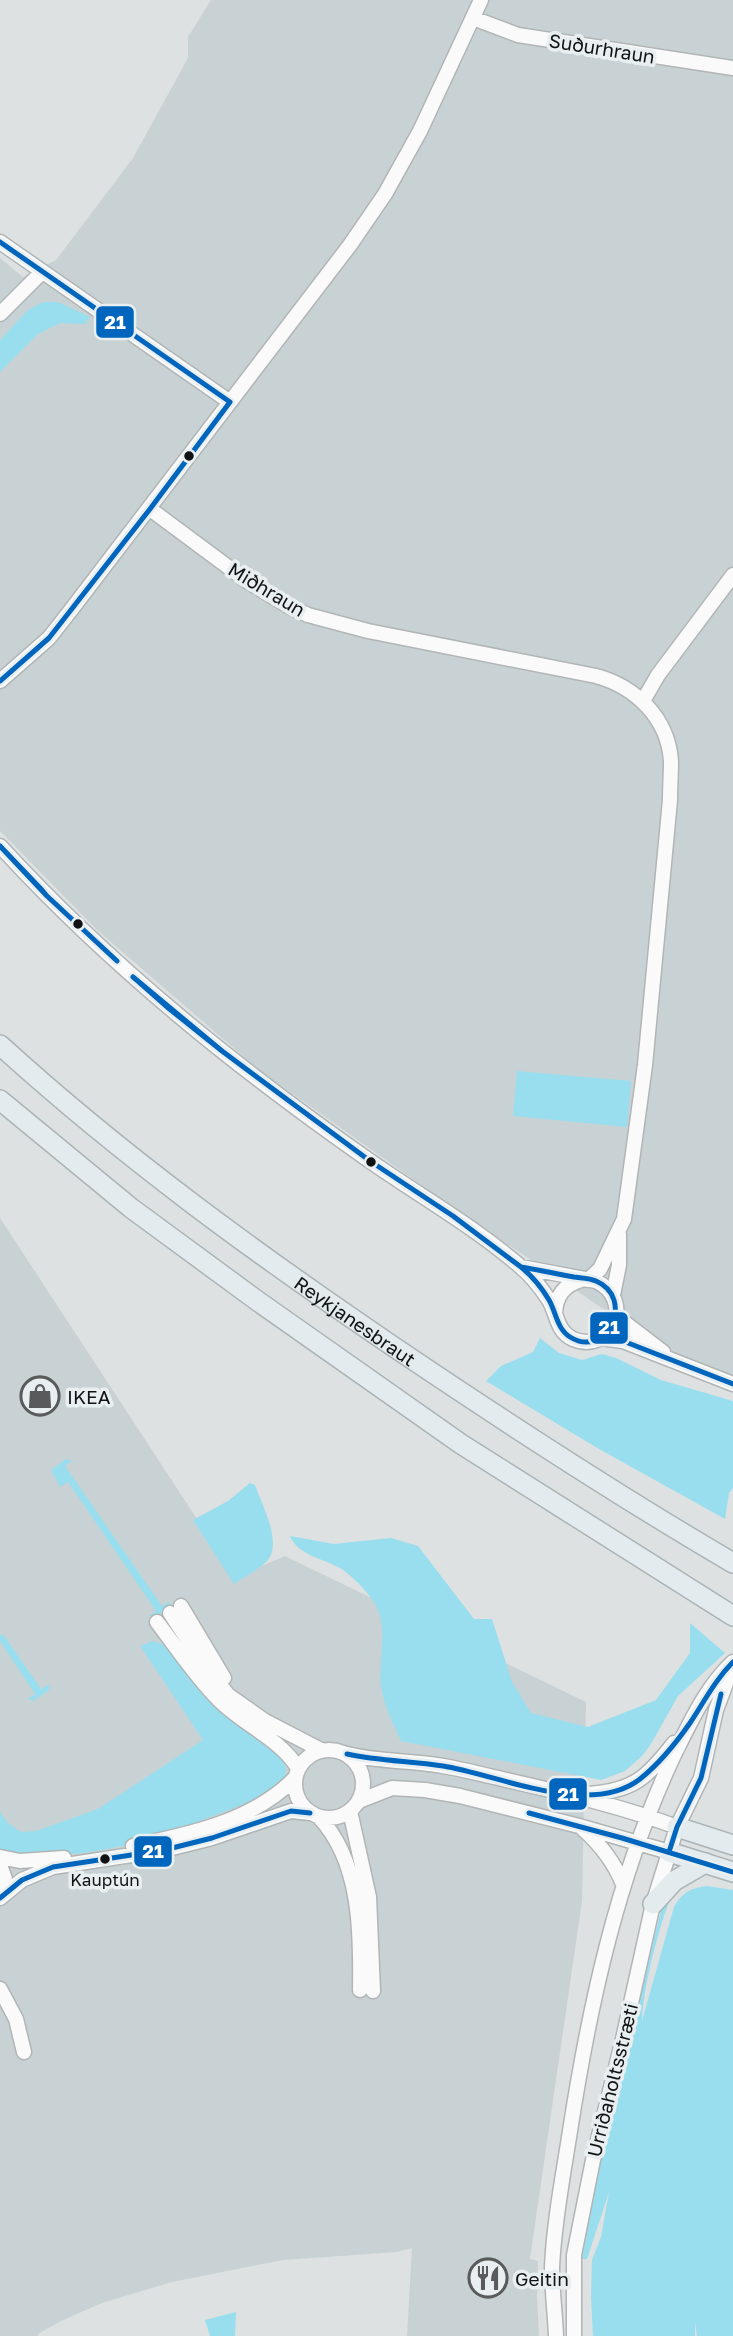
<svg xmlns="http://www.w3.org/2000/svg" width="733" height="2336" viewBox="0 0 733 2336" font-family="'Golos Text',sans-serif">
	<style>
		.built { fill: #c8d2d4 }
		.green { fill: #98deee }
		.lines { fill: none; stroke-linecap: round; stroke-linejoin: round }
		.minor-casing { stroke: #b2b5b5; stroke-width: 17 }
		.highway-casing { stroke: #aab4b6; stroke-width: 22 }
		.minor { stroke: #fafafa; stroke-width: 14 }
		.highway { stroke: #e3ebee; stroke-width: 19 }
		.bus-1-casing { stroke: #e9eff1; stroke-width: 10 }
		.bus-1 { stroke: #0065bd; stroke-width: 5 }
		.bus-dot { fill: #101213; stroke: #e9eff1; stroke-width: 2.5 }
		.labels { text-anchor: middle; dominant-baseline: central; stroke-width: 7; stroke-linejoin: round; paint-order: stroke }
		.bus-label { font-size: 17px; fill: #101213; stroke: #e9eff1 }
		.street-label { font-size: 19px; fill: #101213; stroke: #e9eff1 }
		.poi-label { font-size: 19px; fill: #101213; stroke: #e9eff1; text-anchor: start }
		.line-badge { stroke: #e9eff1; stroke-width: 2.5 }
		.badge-label { font-size: 19px; text-anchor: middle; font-weight: bold; fill: #fff }
	</style>
	<rect width="100%" height="100%" fill="#dde1e1"/>
	<!-- built -->
	<path class="built" d="M211,0h522v1380l-30,-6 -45,-28 -210,-142 -189,-134 -162,-140 -97,-99v-573l23,19 33,-17 77,-102 55,-100v-21z
		M0,1218l235,359 50,-21 301,146 -4,199 -52,358 8,2v4l-1,31 2,40h-132l5,-88 -15,4 -114,8 -111,22 -70,21 -41,18 -23,13v2h-38z"/>
	<!-- green -->
	<path class="green" d="M43,302h15l32,15 -5,7 -25,-1 -22,11 -38,38v-32l28,-30z
		M517,1071l114,10 -4,46 -114,-11z
		M540,1338l19,15 23,7 20,-6 14,4 45,22 72,21v87l-4,5 -4,26 -126,-70 -113,-68 15,-15 32,-14z
		M66,1459l6,2 -7,5 97,140 7,-4 2,2 -2,4 -14,10 -6,-2 7,-5 -88,-129 -8,5 -9,-17z
		M250,1483l5,2c7,20 29,60 11,77 -9,9 -22,15 -32,22l-41,-64 35,-19z
		M290,1536l44,8 57,-6 27,8 56,73h18l20,63 19,31 57,14 68,-27 34,-47v-30l35,30 -47,43 -27,48 -9,12 -17,15 -24,9 -200,-39c-8,-18 -18,-37 -20,-56 -3,-29 9,-60 -8,-84 -8,-12 -19,-23 -30,-31 -18,-12 -44,-13 -53,-34z
		M3,1634l38,55 7,-4 2,2 -1,3 -16,11 -5,-2 7,-5 -35,-53v-5z
		M153,1641c27,6 41,41 59,60 21,23 50,37 71,59l3,8 -1,10c-26,23 -43,27 -75,39 -14,5 -27,12 -40,16 -49,16 -120,30 -170,19v-40l8,11 13,9 15,-1 62,-22 105,-69 -63,-94z
		M707,1886l26,4v446h-36l-2,-13v13h-102l-2,-39 1,-37 9,-23 8,-45 -22,67h-5l9,-63 68,-278 6,-20 5,1c-12,31 -27,89 -28,122l32,-114c8,-14 16,-19 33,-21z
		M236,2312l-1,24h-25l-5,-16z"/>
	<g class="lines">
		<!-- minor casing -->
		<g class="minor-casing">
			<path id="minor" d="M473,18l45,17 215,33
				M0,242l230,160
				M0,314l42,-42
				M150,509l97,72 43,26 18,8 60,16 228,45c40,11 72,42 75,85 0,13 -1,26 -1,39l-25,265 -21,154 -24,50 -12,11
				M0,681l49,-43 22,-28 279,-365 35,-51 35,-63 61,-131
				M643,701l15,-26 75,-100
				M0,846c110,120 237,222 370,315 50,35 105,66 151,106 11,9 20,21 28,33 8,13 7,31 24,39 38,16 63,-39 23,-58l-75,-14
				M613,1295l6,-30v-31
				M555,1313c1,-17 9,-28 26,-33
				M616,1316l47,36
				M601,1338l22,3 110,43
				M181,1606l43,72
				M170,1613l37,56 21,26 37,26 56,29
				M157,1622c20,26 39,55 62,78 25,25 60,38 79,68
				M295 1784a34 34 0 1 1 68 0a34 34 0 1 1-68 0Z
				M347,1754c31,8 64,6 96,12 23,4 46,10 68,15 57,13 112,26 166,46
				M588,1794c45,-3 59,-16 86,-51
				M359,1801l33,-13 33,2 35,6 119,30 90,26
				M350,1811l19,86 4,94
				M319,1817c42,45 42,116 41,173
				M583,1829c18,16 31,33 40,55
				M133,1846c57,-12 120,-25 162,-68
				M0,1857l20,4 44,-3
				M0,1865l5,14 -4,18
				M0,1898l22,-18 31,-13 111,-17 48,-12 79,-27 19,2
				M0,1989l16,30 8,33
				M556,2336c-1,-23 -4,-46 -4,-69 2,-45 11,-91 18,-136 20,-129 48,-257 104,-376 16,-32 32,-68 59,-93
				M574,2336v-81l19,-95 30,-121 30,-135 24,-77 24,-49 15,-68 15,-40"/>
		</g>
		<!-- highway casing -->
		<g class="highway-casing">
			<g id="highway">
				<path id="s1" d="M0,1045c123,112 257,209 394,302 111,75 223,148 339,216"/>
				<path d="M0,1100l131,108 128,94 202,142 272,172"/>
				<path d="M677,1827l56,18"/>
				<path d="M669,1852l64,20"/>
				<path d="M653,1904l21,-23 31,-18"/>
			</g>
		</g>
		<!-- minor -->
		<use href="#minor" class="minor"/>
		<!-- highway -->
		<use href="#highway" class="highway"/>
		<!-- bus-1 casing -->
		<g class="bus-1-casing">
			<path id="bus-1" d="M0,242l230,160
				M0,681l49,-43 101,-129 80,-107
				M0,846l47,50 -5,-6z
				M47,896l70,65
				M47,896l70,65
				M133,977l89,74
				M133,977l34,30 55,44
				M222,1051l148,110
				M222,1051l148,110
				M370,1161l83,55
				M370,1161l83,55
				M453,1216l68,51
				M453,1216l68,51
				M521,1267c18,3 36,7 53,10 7,1 16,1 22,4 40,17 11,79 -26,56 -13,-8 -14,-25 -21,-37 -7,-12 -17,-24 -28,-33z
				M601,1338l22,3 110,43
				M347,1754c32,7 64,7 96,12 56,9 147,52 197,13 19,-15 36,-36 50,-56 14,-21 25,-43 43,-61
				M529,1813l93,25 111,34
				M669,1852l8,-25 24,-49 20,-84
				M0,1898l22,-18 31,-13 111,-17 48,-12 79,-27 19,2"/>
		</g>
		<!-- bus-1 -->
		<use href="#bus-1" class="bus-1"/>
	</g>
	<!-- icons -->
	<defs>
		<g id="shop-ring" transform="scale(2.0125)"><circle r="9.5" fill="#e9eff1" stroke="#585a5b" stroke-width="1.5"/><path d="M-5-2.5h2.3a2.7 3.5 0 0 1 5.4 0H5L5.5 6h-11ZM-1.5-2.5h3a1.5 2.3 0 0 0-3 0Z" fill="#585a5b"/></g>
		<g id="restaurant-ring" transform="scale(2.0125)"><circle r="9.5" fill="#e9eff1" stroke="#585a5b" stroke-width="1.5"/><path d="M-5-6h1v4h1v-4h1v4h1v-4h1v5L-1.5 .5V6h-2V.5L-5-1ZM5-6V6H3V1.5H1.5Q1.5-4 5-6Z" fill="#585a5b"/></g>
	</defs>
	<g fill-rule="evenodd">
		<use href="#shop-ring" x="40" y="1396"/>
		<use href="#restaurant-ring" x="488" y="2278"/>
	</g>
	<!-- markers -->
	<g class="bus-dot">
		<circle cx="189" cy="456" r="6"/>
		<circle cx="78" cy="924" r="6"/>
		<circle cx="371" cy="1162" r="6"/>
		<circle cx="105" cy="1859" r="6"/>
	</g>
	<g class="labels">
		<!-- bus labels -->
		<g class="bus-label">
			<text x="105" y="1879">Kauptún</text>
		</g>
		<!-- street labels -->
		<g class="street-label">
			<text transform="translate(602 48) rotate(9)">Suðurhraun</text>
			<text transform="translate(267 589) rotate(31)">Miðhraun</text>
			<text stroke="none"><textPath href="#s1" startOffset="450">Reykjanesbraut</textPath></text>
			<text transform="translate(612 2080) rotate(-76)">Urriðaholtsstræti</text>
		</g>
		<!-- poi labels -->
		<g class="poi-label">
			<text x="67" y="1396">IKEA</text>
			<text x="515" y="2278">Geitin</text>
		</g>
	</g>
	<g class="line-badge">
		<rect x="95" y="305" width="40" height="34" rx="7" fill="#0065bd"/>
		<rect x="589" y="1311" width="40" height="34" rx="7" fill="#0065bd"/>
		<rect x="548" y="1777" width="40" height="34" rx="7" fill="#0065bd"/>
		<rect x="133" y="1835" width="40" height="33" rx="7" fill="#0065bd"/>
	</g>
	<g class="badge-label">
		<text x="115" y="329">21</text>
		<text x="609" y="1334">21</text>
		<text x="568" y="1801">21</text>
		<text x="153" y="1858">21</text>
	</g>
</svg>
